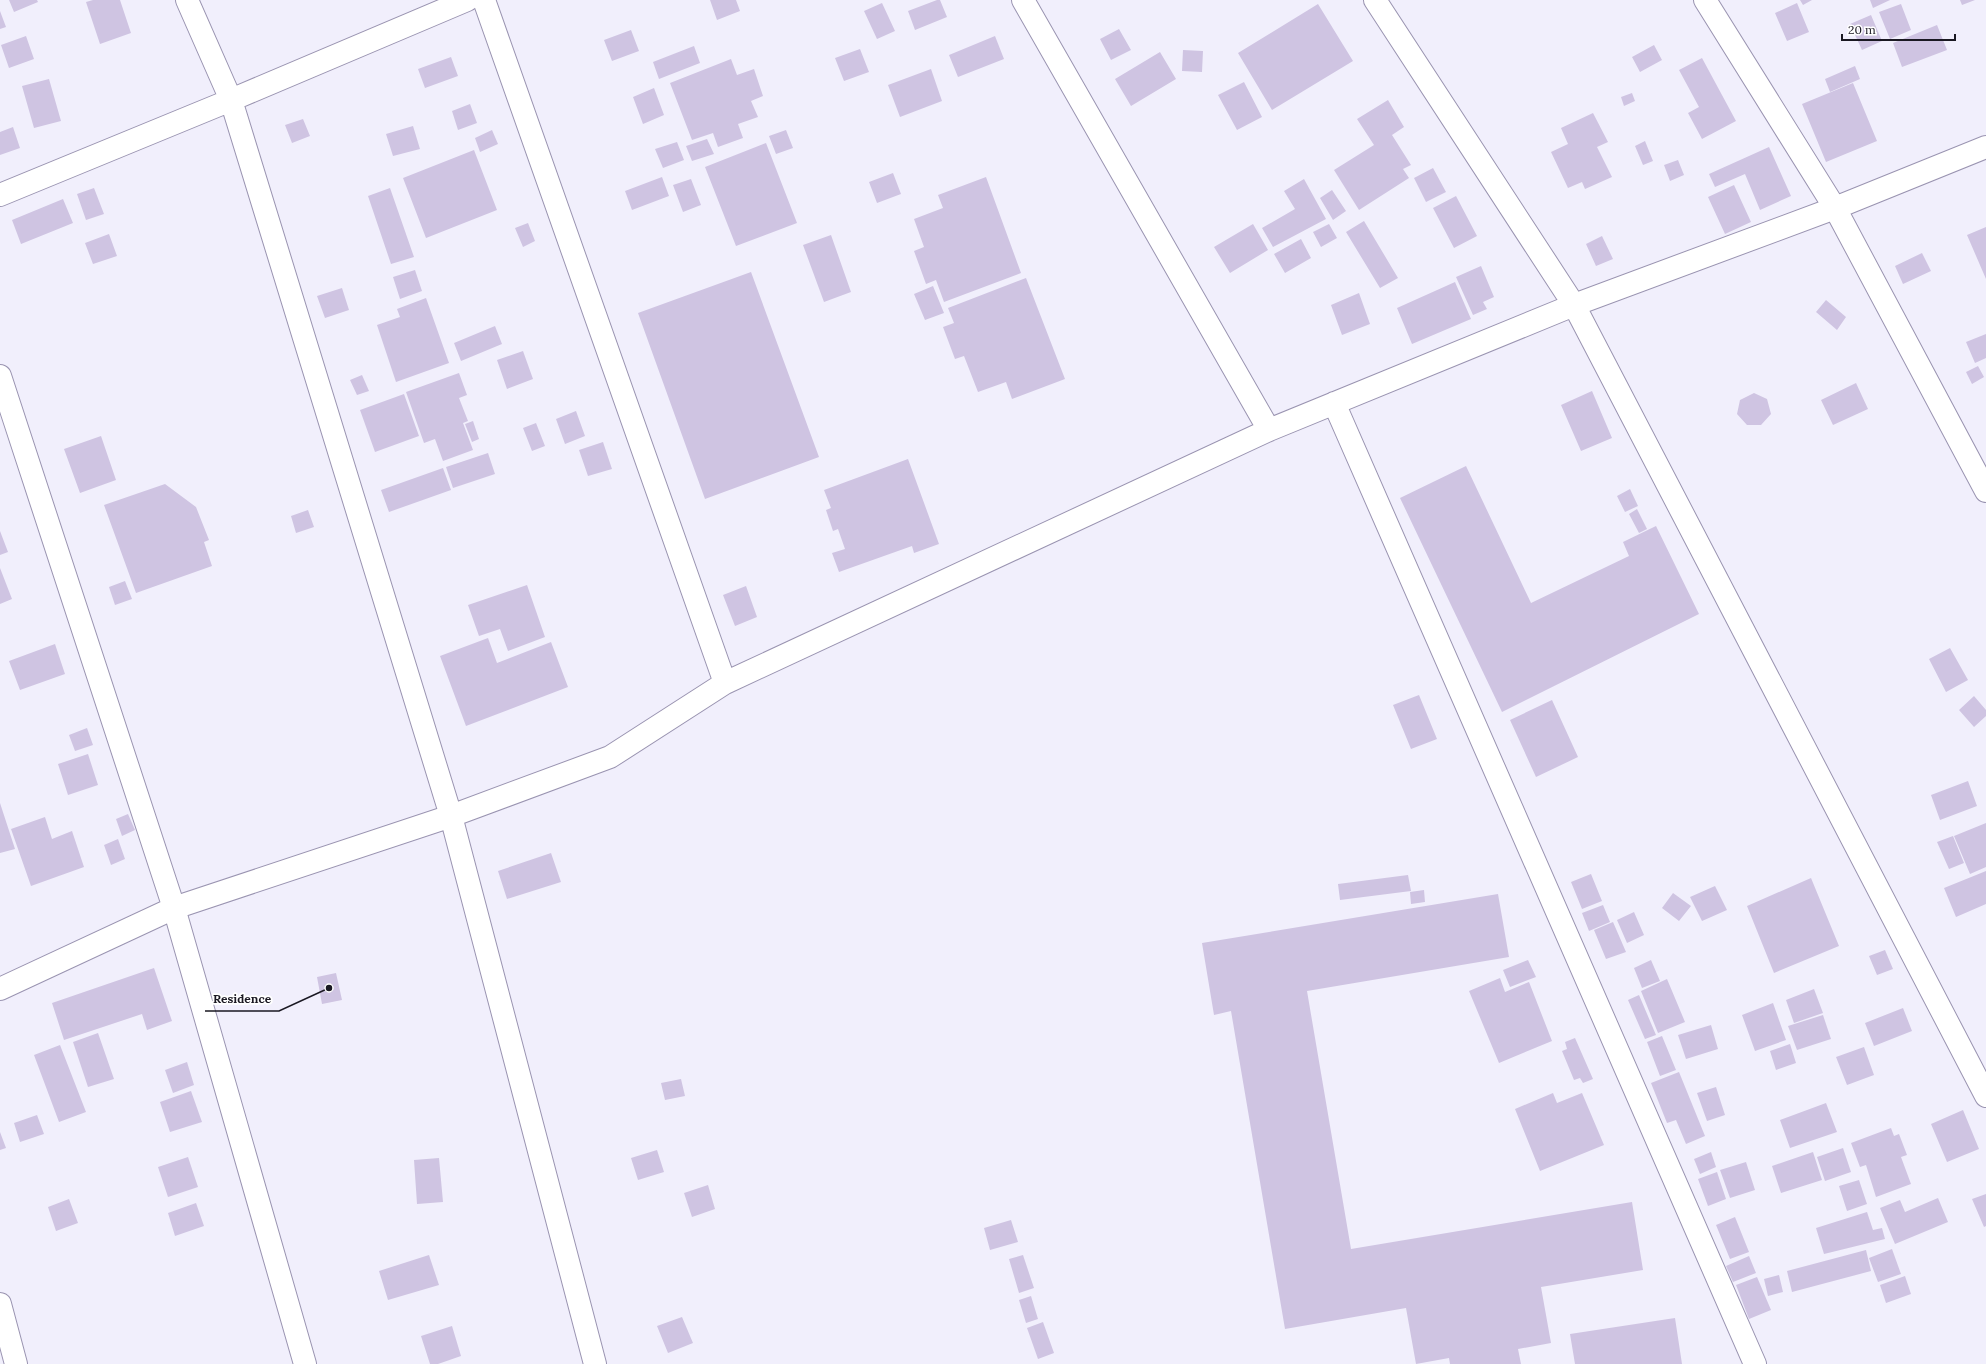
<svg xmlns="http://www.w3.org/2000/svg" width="1986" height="1364" viewBox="0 0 1986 1364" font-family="Lora,serif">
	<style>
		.building { fill: #cfc4e2 }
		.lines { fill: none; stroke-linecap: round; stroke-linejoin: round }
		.minor-casing { stroke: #9a94b1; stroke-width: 24 }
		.minor { stroke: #fff; stroke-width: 22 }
		.leader { fill: none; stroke: #1a1822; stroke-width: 1.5 }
		.callout-dot { fill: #1a1822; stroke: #fff; stroke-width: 1.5 }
		.callout-label { font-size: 12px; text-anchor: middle; font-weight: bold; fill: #1a1822; stroke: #fff; stroke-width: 3.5; stroke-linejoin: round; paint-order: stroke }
	</style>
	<rect width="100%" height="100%" fill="#f1effc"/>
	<!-- building -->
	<path class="building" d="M9,0h28l1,2 -24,10z
		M93,0h27l11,33 -31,11 -14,-42z
		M710,0h26l4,11 -23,9z
		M937,0h3l7,17 -32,13 -7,-19z
		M1800,0h12l-9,5z
		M1870,0h20l-17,8z
		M1960,0h15l-13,5z
		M882,3l13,28 -18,8 -13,-28z
		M1797,3l12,29 -22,9 -12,-28z
		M1318,4l35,57 -81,49 -34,-57z
		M1901,4l10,26 -21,9 -11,-27z
		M0,11l6,16 -6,2z
		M1871,15l11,26 -20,9 -12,-26z
		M1937,25l10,25 -45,17 -9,-24z
		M1119,29l12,21 -20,10 -11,-21z
		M631,30l8,21 -27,10 -8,-21z
		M26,36l8,23 -25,9 -8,-23z
		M995,36l9,23 -46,18 -9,-22z
		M1654,45l8,15 -22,12 -8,-15z
		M694,46l6,17 -41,16 -6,-17z
		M860,49l9,23 -25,9 -9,-23z
		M1183,50l20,1 -1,21 -20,-1z
		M1160,52l16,27 -45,27 -16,-27z
		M451,57l7,19 -33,12 -7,-19z
		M1702,58l34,63 -34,18 -14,-26 11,-6 -20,-37z
		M731,59l6,16 17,-6 9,27 -12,5 7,16 -20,7 5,14 -25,9 -5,-14 -21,7 -22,-57z
		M1855,66l5,13 -30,13 -5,-13z
		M931,69l11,32 -42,16 -12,-32z
		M49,79l12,42 -27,7 -12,-42z
		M1244,82l18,35 -25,13 -19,-35z
		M1853,83l24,58 -51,21 -24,-58z
		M654,88l10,27 -21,9 -10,-27z
		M1632,93l3,8 -11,5 -3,-9z
		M1388,100l16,27 -12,8 19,30 -8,4 6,9 -50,32 -25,-40 40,-25 -17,-26z
		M470,104l7,19 -19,7 -6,-19z
		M1593,113l15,29 -11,5 15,30 -27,12 -3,-7 -14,6 -17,-36 17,-8 -7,-16z
		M303,119l7,17 -18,7 -7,-18z
		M413,126l7,23 -27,7 -7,-22z
		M13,127l7,21 -20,7v-23z
		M492,130l6,14 -18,8 -5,-14z
		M786,130l7,18 -17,6 -7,-18z
		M707,139l7,15 -22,7 -6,-15z
		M1645,141l8,20 -10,4 -8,-19z
		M677,142l7,18 -21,8 -8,-19z
		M766,143l31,80 -61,23 -31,-79z
		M1769,147l22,49 -31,14 -15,-36 -30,13 -6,-13z
		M474,150l23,60 -71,28 -23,-60z
		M1678,160l6,15 -14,6 -6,-16z
		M1433,168l13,24 -20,10 -12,-24z
		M893,173l8,21 -24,9 -8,-21z
		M662,177l7,19 -37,14 -7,-19z
		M986,177l35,96 -77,29 -8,-22 -10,4 -12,-33 10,-4 -10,-28 29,-11 -5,-13z
		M691,179l10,26 -18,7 -10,-27z
		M1304,179l22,40 -53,28 -11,-19 33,-19 -11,-18z
		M1734,185l17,37 -26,12 -17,-37z
		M94,188l10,26 -18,6 -9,-26z
		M390,188l24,69 -23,7 -23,-68z
		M1332,190l14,21 -13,9 -13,-22z
		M1456,196l21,40 -23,12 -21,-40z
		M63,199l10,24 -52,21 -9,-24z
		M1364,221l34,57 -18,10 -34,-56z
		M528,223l7,18 -12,6 -8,-19z
		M1253,224l15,26 -38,23 -16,-26z
		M1329,224l8,14 -16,9 -8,-15z
		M1986,227v52l-19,-44z
		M109,234l8,22 -24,8 -8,-21z
		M831,235l20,57 -27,10 -21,-57z
		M1602,236l11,23 -17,7 -10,-22z
		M1301,239l10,19 -26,15 -11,-19z
		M1922,253l9,18 -28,13 -8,-18z
		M1481,266l13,31 -11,5 4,7 -14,6 -17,-38z
		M415,270l7,21 -22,8 -7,-22z
		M751,272l68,185 -114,42 -67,-186z
		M1026,278l39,101 -53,20 -6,-17 -28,10 -14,-36 -9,3 -12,-32 11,-4 -6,-15z
		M1455,282l16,37 -59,25 -15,-36z
		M933,286l11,27 -19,7 -11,-26z
		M342,288l7,22 -24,8 -8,-22z
		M1359,293l11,31 -28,11 -11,-30z
		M426,298l23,65 -53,19 -19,-57 23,-8 -3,-8z
		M1826,300l20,17 -9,13 -21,-18z
		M495,326l7,18 -41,17 -7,-18z
		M1986,334v24l-11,5 -9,-21z
		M523,351l10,28 -26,10 -10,-29z
		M1978,366l6,11 -12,7 -6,-12z
		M459,373l8,22 -8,3 9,23 -5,2 10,27 -30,11 -8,-22 -11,4 -18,-51z
		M362,375l7,16 -12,4 -7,-15z
		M1856,383l12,26 -35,16 -12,-25z
		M1592,391l20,47 -31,13 -20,-46z
		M1754,393l13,6 4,15 -10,11h-14l-10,-11 3,-14z
		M404,394l15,42 -44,16 -15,-42z
		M576,411l9,25 -20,8 -9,-25z
		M473,421l6,18 -7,3 -7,-18z
		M536,423l9,23 -13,5 -9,-23z
		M101,436l15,44 -36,13 -16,-44z
		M603,442l9,27 -24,7 -9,-26z
		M488,453l7,21 -42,14 -7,-21z
		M908,459l31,85 -25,9 -2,-7 -73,26 -7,-19 13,-4 -7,-20 -5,2 -7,-21 5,-2 -7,-18z
		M1466,466l65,137 98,-47 -6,-14 33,-16 43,88 -197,98 -102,-214z
		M443,468l8,22 -62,22 -8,-22z
		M165,484l31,23 13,33 -5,2 8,24 -76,27 -32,-88z
		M1630,489l8,17 -13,6 -8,-16z
		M1637,509l10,20 -8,4 -10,-19z
		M308,510l6,17 -18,6 -5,-17z
		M0,531l8,21 -8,3z
		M0,568l12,31 -12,5z
		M125,581l7,18 -17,6 -6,-18z
		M527,585l18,52 -37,14 -8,-22 -21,7 -11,-31z
		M746,586l11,31 -22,9 -12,-31z
		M488,638l9,25 54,-21 17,45 -102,39 -26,-70z
		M55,644l10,30 -45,16 -11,-29z
		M1950,648l18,32 -22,12 -17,-33z
		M1419,695l18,44 -26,10 -18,-44z
		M1974,696l12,14v6l-12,11 -15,-17z
		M1552,700l26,57 -42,20 -26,-57z
		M87,728l6,17 -18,6 -6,-16z
		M88,754l10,31 -30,10 -10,-31z
		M1968,781l9,25 -37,14 -9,-25z
		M0,803l15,46 -15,4z
		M128,814l7,16 -13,6 -6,-17z
		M45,817l7,22 20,-8 12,36 -53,19 -20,-57z
		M1986,823v44l-16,7 -16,-38z
		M1953,836l11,27 -15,6 -12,-27z
		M118,839l7,20 -14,6 -7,-20z
		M551,853l10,29 -54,17 -9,-28z
		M1986,871v33l-30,13 -12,-29z
		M1591,874l11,27 -20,8 -11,-27z
		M1408,875l3,16 -71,9 -2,-16z
		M1811,878l28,68 -65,27 -27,-67z
		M1715,886l12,24 -25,11 -12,-24z
		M1424,890l1,12 -14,2 -1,-12z
		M1673,893l18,13 -12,15 -17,-13z
		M1498,894l11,63 -202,34 44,258 281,-47 11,68 -102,17 10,56 -33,6 3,15h-71l-1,-6 -33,6 -10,-56 -121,21 -54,-318 -17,4 -12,-72z
		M1603,905l7,17 -21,9 -7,-18z
		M1634,912l10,23 -17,8 -10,-23z
		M1613,922l13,30 -20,7 -12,-29z
		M1885,950l8,19 -16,6 -8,-19z
		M1528,960l8,17 -26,10 -7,-17z
		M1651,960l9,21 -18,7 -8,-20z
		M154,968l18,53 -25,9 -5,-16 -78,26 -12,-37z
		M336,973l6,27 -20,4 -5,-27z
		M1500,978l5,14 24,-10 23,59 -53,22 -30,-72z
		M1667,979l18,43 -27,11 -17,-42z
		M1814,989l9,24 -29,10 -8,-23z
		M1639,995l17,40 -11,4 -17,-39z
		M1773,1003l13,37 -31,11 -13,-36z
		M1903,1008l9,23 -38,15 -9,-23z
		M1823,1015l8,24 -34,11 -9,-24z
		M1711,1025l7,24 -32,10 -8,-24z
		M98,1033l16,46 -26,8 -15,-45z
		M1662,1036l14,34 -16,6 -13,-34z
		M1575,1038l18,41 -10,4 -3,-5 -6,2 -12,-29 5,-2 -2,-7z
		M1790,1044l6,19 -20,7 -6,-19z
		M60,1045l26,67 -27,10 -25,-67z
		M1864,1047l10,28 -27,10 -11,-28z
		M187,1062l7,23 -21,8 -8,-23z
		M1679,1072l26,64 -19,8 -10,-24 -9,3 -16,-40z
		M681,1079l4,17 -20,4 -4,-17z
		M1716,1087l9,28 -18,6 -10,-28z
		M191,1091l11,31 -32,10 -10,-30z
		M1553,1093l4,10 25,-10 22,52 -64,26 -25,-62z
		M1826,1103l11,29 -47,16 -10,-28z
		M1963,1110l16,39 -32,13 -16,-38z
		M37,1115l7,19 -24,8 -6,-19z
		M1891,1128l3,8 5,-2 8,21 -6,2 10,27 -35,13 -10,-32 -6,2 -9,-24z
		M0,1132l6,16 -6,2z
		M1843,1148l8,24 -26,9 -8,-24z
		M657,1150l7,22 -26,8 -7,-22z
		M1711,1152l5,15 -16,7 -6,-15z
		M1813,1152l9,28 -41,13 -9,-27z
		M188,1157l10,30 -30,10 -10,-30z
		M439,1158l4,44 -26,2 -3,-44z
		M1746,1162l9,28 -25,8 -10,-28z
		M1717,1172l9,27 -18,7 -10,-27z
		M1859,1180l8,24 -20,7 -8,-25z
		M708,1185l7,24 -23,8 -8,-24z
		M1986,1194v32l-2,1 -12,-28z
		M1938,1198l10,24 -53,22 -15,-36 20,-8 5,12z
		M69,1199l9,24 -22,8 -8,-24z
		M196,1203l8,23 -29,10 -7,-23z
		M1867,1212l6,18 9,-2 3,11 -61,15 -8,-26z
		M1735,1217l14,35 -19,7 -14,-34z
		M1011,1220l7,22 -28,8 -6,-22z
		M1892,1249l9,25 -23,8 -9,-24z
		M1866,1250l5,21 -79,21 -5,-21z
		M429,1255l10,30 -51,15 -9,-29z
		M1023,1255l11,33 -15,5 -10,-34z
		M1749,1256l7,17 -23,9 -7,-16z
		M1779,1275l4,17 -15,4 -4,-17z
		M1905,1276l6,18 -25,9 -6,-18z
		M1757,1277l14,33 -22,9 -13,-34z
		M1031,1296l7,23 -12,4 -7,-23z
		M682,1317l11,26 -25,10 -11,-27z
		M1675,1318l7,46h-107l-5,-30z
		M1043,1322l11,31 -16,6 -11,-31z
		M452,1326l9,30 -23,8h-8l-9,-28z"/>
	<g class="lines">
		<!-- minor casing -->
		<g class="minor-casing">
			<path id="minor" d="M187,0l44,100 220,716 144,548
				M484,0l241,683
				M1023,0l246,430
				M1375,0l199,305 412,791
				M1705,0l130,208 151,283
				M0,195l231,-95 236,-100
				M0,376l174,532 131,456
				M1334,403l421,961
				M0,989l174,-81 277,-92 159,-59 115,-74 544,-253 305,-125 261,-97 151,-61
				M0,1304l16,60"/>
		</g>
		<!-- minor -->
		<use href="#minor" class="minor"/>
	</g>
	<!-- callouts -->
	<path class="leader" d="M329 988L279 1011H205"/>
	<circle class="callout-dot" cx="329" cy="988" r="4"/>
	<g class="callout-label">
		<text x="242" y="1003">Residence</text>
	</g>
	<!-- scale -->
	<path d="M1842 34v6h113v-6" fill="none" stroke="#1a1822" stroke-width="2"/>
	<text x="1848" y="34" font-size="12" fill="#1a1822" stroke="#ffffff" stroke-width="3" paint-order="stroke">20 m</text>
</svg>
